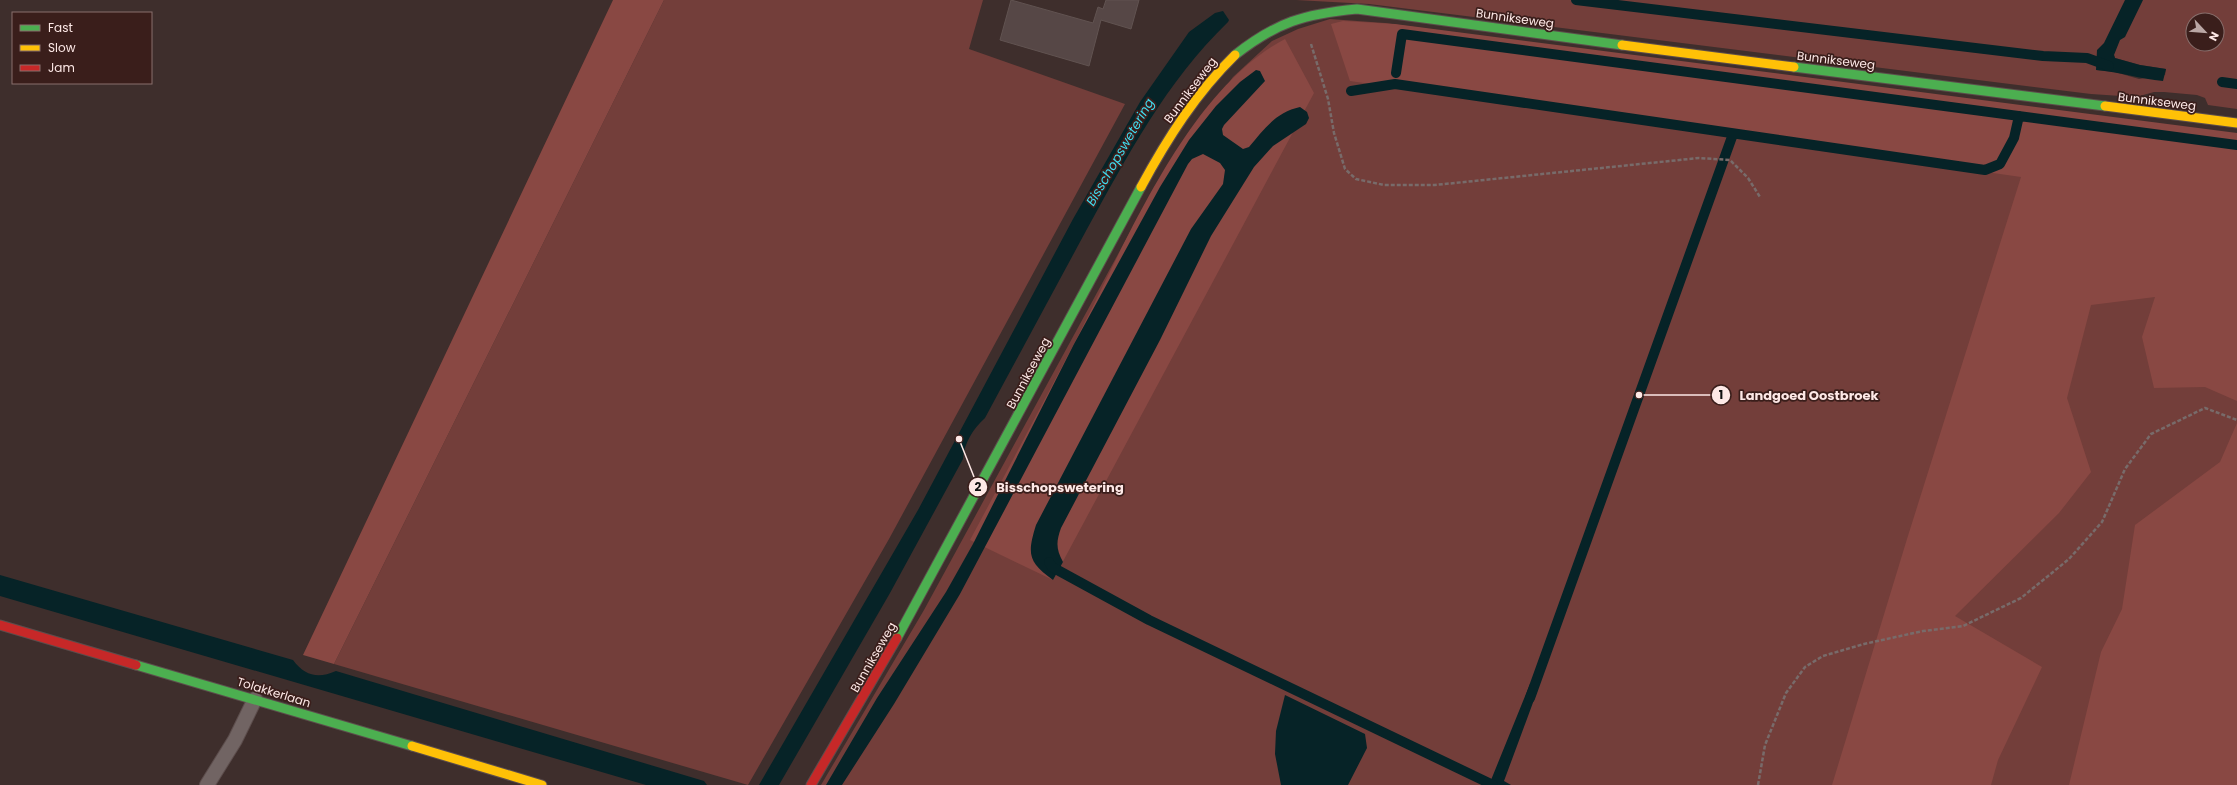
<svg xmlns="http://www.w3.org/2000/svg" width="2237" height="785" viewBox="0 0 2237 785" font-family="Poppins,sans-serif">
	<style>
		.green { fill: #733e3a; fill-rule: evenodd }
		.forest { fill: #894843 }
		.water { fill: #062327 }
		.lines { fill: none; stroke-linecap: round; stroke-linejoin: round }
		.stream { stroke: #062327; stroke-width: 10 }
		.building { fill: #564746; stroke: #615351 }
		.lane-casing { stroke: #5c4d4c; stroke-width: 16 }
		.fast-casing { stroke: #5c4d4c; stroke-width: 11 }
		.slow-casing { stroke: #5c4d4c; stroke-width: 11 }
		.jam-casing { stroke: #5c4d4c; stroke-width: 11 }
		.path { stroke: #786b6a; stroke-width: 2.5; stroke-dasharray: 4 2; stroke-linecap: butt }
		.lane { stroke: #716463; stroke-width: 14 }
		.fast { stroke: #4caf50; stroke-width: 9 }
		.slow { stroke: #ffc107; stroke-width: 9 }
		.jam { stroke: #c62828; stroke-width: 9 }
		.labels { text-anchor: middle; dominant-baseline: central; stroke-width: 3.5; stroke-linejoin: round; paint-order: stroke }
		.street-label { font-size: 12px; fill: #fde8e6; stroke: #3a1e1b }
		.water-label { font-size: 13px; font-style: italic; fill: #3fdef1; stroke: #3a1e1b }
		.leader { fill: none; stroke: #fde8e6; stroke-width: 1.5 }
		.callout-dot { fill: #fde8e6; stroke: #3a1e1b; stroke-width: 1.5 }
		.mark-label { font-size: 12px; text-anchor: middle; font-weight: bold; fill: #111 }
		.callout-label { font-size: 13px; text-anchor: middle; font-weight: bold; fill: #fde8e6; stroke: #3a1e1b; stroke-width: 3.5; stroke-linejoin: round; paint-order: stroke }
	</style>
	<rect width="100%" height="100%" fill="#3e2e2c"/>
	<!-- green -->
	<path class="green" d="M664,0h319l-14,49 156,55 -236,435 -141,246 -414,-121z
		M1296,0h941v109l-29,-4 -3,-7 -8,-3 -33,-3h-10l-18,5 -45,-3 -722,-90zM2193,20h24v24h-24zM2114,55l1,3 25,7 26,4 -1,6 -26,4 -24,-7 -18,-2z
		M1330,19l55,4 852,116v646h-1416l103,-175 235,-431 74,-102 39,-36 26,-12z"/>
	<!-- forest -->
	<path class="forest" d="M613,0h51l-330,664 -31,-9z
		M1343,21l52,3 842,109v268l-32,-14 -51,1 -12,-51 13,-40 -64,8 -24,93 24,74 -32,41 -104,103 87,51 -44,93 -7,25h-159l75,-246 114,-362 -671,-96 -19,-57z
		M1285,39l29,54 -261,487 -83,-40c37,-69 73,-137 109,-206 49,-95 109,-244 206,-295z
		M2237,423v362h-168l32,-133 21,-43 13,-84 85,-63z"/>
	<!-- water -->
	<path class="water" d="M2125,0h18l-18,37 -5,3 -6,15 1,3 25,7 26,4 -3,12c-22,-2 -44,-9 -67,-11l1,-20 7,-7z
		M1223,11l6,9 -1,2c-62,60 -100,133 -141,207 -34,63 -68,126 -102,189 -12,11 -21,25 -22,41l-73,134 -111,192h-20l159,-275 155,-291 67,-117 49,-70 26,-19z
		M1256,70l4,1 5,10 -41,44 -2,4 1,6 20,14 6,-2c14,-17 27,-35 51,-40l7,5 2,6 -3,6 -33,22 -19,21 -43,69 -51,104 -99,188c-5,14 -5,21 2,34l-10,18c-25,-18 -26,-26 -17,-55l155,-296 32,-45 2,-14 -5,-7 -17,-9 -11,5 -4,5 -228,430 -66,110 -52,81h-16l51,-87 69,-106 27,-48 101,-200 86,-157 29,-47 27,-34 24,-24z
		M0,575l293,85c12,16 25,19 43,11l368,110 3,4h-61l-646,-189z
		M1530,684l8,5 -34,92 7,4h-22z
		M1285,695l80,39 2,14 -19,37h-67l-6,-31 1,-23z"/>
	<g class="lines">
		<!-- stream -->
		<path class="stream" d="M1576,0l467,56 44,2 22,8
			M1396,73l6,-39 835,111
			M2222,82l15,2
			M1351,91l44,-7 590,86 15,-6 14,-26 5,-22
			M1049,562l3,5 97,53 344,165
			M1530,698l203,-564"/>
	</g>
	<!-- building -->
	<path class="building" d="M1011,0l82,23 5,-16 5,2 3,-9h33l-8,29 -30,-9 -12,46 -89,-26z"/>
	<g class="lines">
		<!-- lane casing -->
		<g class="lane-casing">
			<path id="lane" d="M207,785l28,-45 20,-41"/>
		</g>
		<!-- fast casing -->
		<g class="fast-casing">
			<path id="fast" d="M1235,55c42,-33 69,-41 122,-46l265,36
				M1794,67l311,39
				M897,638l244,-451
				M136,665l276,81"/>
		</g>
		<!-- slow casing -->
		<g class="slow-casing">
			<path id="slow" d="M1622,45l172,22
				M2105,106l132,17
				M1141,187c26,-48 55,-94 94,-132
				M412,746l130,39"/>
		</g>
		<!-- jam casing -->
		<g class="jam-casing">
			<path id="jam" d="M0,625l136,40
				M811,785l86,-147"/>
		</g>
		<!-- path -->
		<path class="path" d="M1311,44l17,55 6,34 11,36 11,10 28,6h51l264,-27 31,2 18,18 12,19
			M1758,785l7,-40 21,-52 19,-26 18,-11 41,-12 59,-13 40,-5 58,-28 48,-39 33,-37 23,-53 26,-35 54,-26 32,12"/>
		<!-- lane -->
		<use href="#lane" class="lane"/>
		<!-- fast -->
		<use href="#fast" class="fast"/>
		<!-- slow -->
		<use href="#slow" class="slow"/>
		<!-- jam -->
		<use href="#jam" class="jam"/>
	</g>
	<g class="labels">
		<!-- street labels -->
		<g class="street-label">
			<text transform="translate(1515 18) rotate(8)">Bunnikseweg</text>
			<text transform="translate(1836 60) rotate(7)">Bunnikseweg</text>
			<text transform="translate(1190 90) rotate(-53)">Bunnikseweg</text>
			<text transform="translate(2157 101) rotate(7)">Bunnikseweg</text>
			<text transform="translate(1028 373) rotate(-62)">Bunnikseweg</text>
			<text transform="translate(873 657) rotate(-60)">Bunnikseweg</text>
			<text transform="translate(274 692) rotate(17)">Tolakkerlaan</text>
		</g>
		<!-- water labels -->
		<g class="water-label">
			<text transform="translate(1120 152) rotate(-60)">Bisschopswetering</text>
		</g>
	</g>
	<!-- callouts -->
	<path class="leader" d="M1639 395L1721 395M959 439L978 487"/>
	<g class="callout-dot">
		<circle cx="1639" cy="395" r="4"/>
		<circle cx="959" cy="439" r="4"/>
		<circle cx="1721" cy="395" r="10"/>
		<circle cx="978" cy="487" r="10"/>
	</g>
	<g class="mark-label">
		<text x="1721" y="399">1</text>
		<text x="978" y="491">2</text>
	</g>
	<g class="callout-label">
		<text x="1809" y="400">Landgoed Oostbroek</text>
		<text x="1060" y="492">Bisschopswetering</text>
	</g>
	<!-- legend -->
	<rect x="12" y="12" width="140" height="72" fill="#3a1e1b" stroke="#886f6c"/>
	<rect x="20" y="25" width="20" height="6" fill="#4caf50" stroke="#886f6c"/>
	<text x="48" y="32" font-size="12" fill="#fde8e6">Fast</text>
	<rect x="20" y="45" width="20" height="6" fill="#ffc107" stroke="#886f6c"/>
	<text x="48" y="52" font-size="12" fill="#fde8e6">Slow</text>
	<rect x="20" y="65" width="20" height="6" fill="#c62828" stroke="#886f6c"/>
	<text x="48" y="72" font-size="12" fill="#fde8e6">Jam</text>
	<!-- north arrow -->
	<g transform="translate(2205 32) rotate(116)"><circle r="19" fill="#3a1e1b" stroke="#886f6c"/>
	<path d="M0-3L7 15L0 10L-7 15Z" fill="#baa7a5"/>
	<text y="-6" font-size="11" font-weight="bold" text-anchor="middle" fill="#fde8e6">N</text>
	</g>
</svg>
